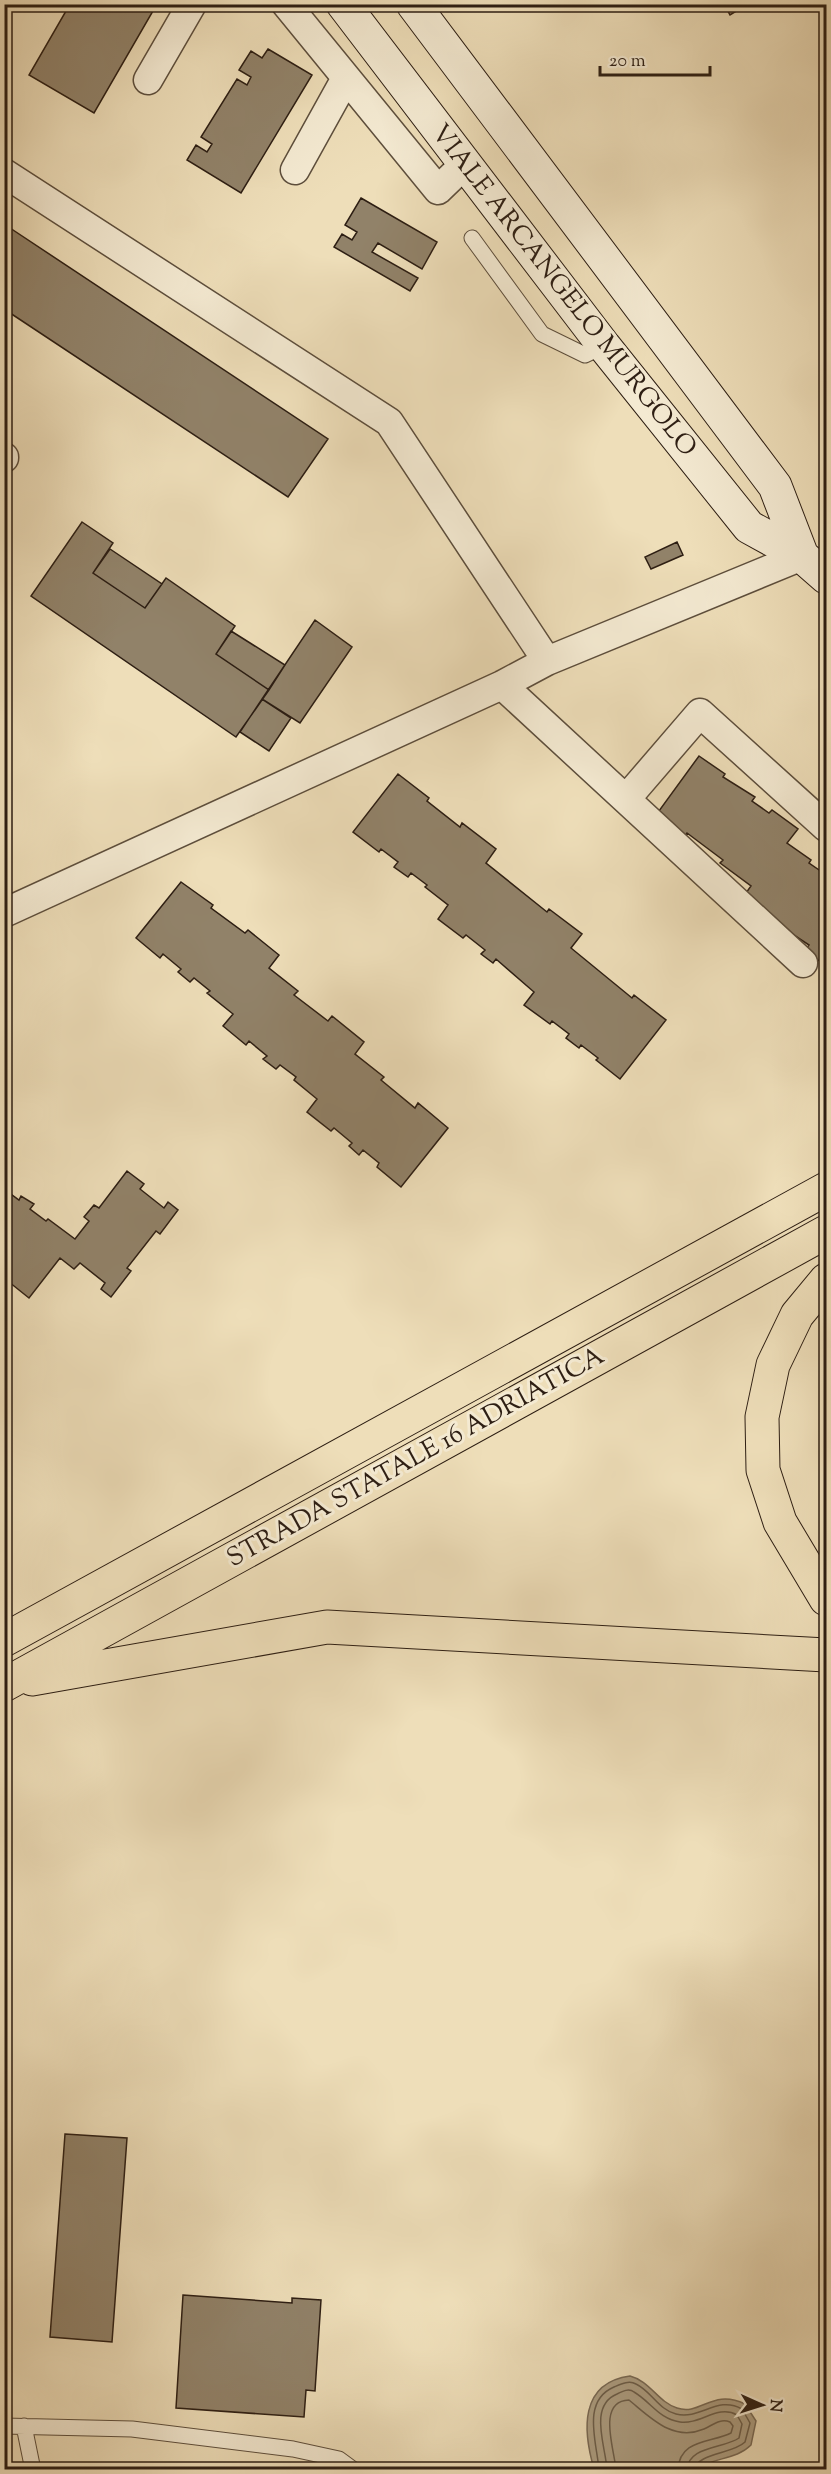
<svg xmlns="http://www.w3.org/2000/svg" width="831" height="2474" viewBox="0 0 831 2474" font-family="'Sorts Mill Goudy',serif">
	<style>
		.water { fill: #ac9d81; stroke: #796a55; stroke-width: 1.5 }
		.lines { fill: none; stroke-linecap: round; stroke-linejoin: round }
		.shore { stroke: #6c5e4a; stroke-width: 1.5 }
		.building { fill: #918269; stroke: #2d1e13; stroke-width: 1.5 }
		.lane-casing { stroke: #5d4e3c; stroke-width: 17 }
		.street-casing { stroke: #5d4e3c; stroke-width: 31 }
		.secondary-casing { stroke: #2d1e13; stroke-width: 35 }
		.highway-casing { stroke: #2d1e13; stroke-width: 35 }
		.lane { stroke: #f4ead2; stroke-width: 15 }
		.street { stroke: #f4ead2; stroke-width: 28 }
		.secondary { stroke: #f4ead2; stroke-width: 33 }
		.highway { stroke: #eedeb9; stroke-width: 33 }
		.labels { text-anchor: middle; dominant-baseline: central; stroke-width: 6; stroke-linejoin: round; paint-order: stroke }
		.street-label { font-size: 26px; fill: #2d1e13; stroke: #f4ead2 }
	</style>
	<rect width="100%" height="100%" fill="#eedeb9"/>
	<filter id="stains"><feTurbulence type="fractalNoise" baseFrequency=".00333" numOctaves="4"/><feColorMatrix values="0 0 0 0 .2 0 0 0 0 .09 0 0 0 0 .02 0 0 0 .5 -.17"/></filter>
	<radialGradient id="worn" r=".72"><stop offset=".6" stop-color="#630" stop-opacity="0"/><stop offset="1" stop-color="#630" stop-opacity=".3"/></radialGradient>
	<!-- water -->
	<path class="water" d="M630,2376c20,5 28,26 47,32 24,8 35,-20 68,-4l11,17 -5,24c-15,15 -37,12 -54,24h-103c-11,-38 -15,-86 36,-93z"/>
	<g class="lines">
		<!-- shore -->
		<path class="shore" d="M599,2470c-2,-27 -18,-69 15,-83 7,-3 15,-7 22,-3 15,7 23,26 40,30 25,6 41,-19 66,-5l8,14 -5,19c-12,12 -48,11 -51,28
			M607,2470c-1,-23 -19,-64 10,-76 6,-3 12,-6 17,-2 17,10 25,27 46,30 20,3 38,-18 57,-7l5,9 -3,14c-16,11 -51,8 -52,32
			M616,2470c-1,-19 -20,-69 13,-70 22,18 44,42 75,29 9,-4 16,-11 26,-7l3,4 -2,7c-20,10 -52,6 -53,37"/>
	</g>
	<!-- building -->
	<path class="building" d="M70,4h87l-63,109 -65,-38z
		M724,4h24l-18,11z
		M268,49l44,26 -71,118 -54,-33 9,-15 11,7 5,-8 -11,-7 36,-58 10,6 4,-8 -12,-7 12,-19 11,7z
		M361,198l76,44 -15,27 -44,-26 -6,9 46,26 -8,13 -76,-44 8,-13 10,6 5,-8 -12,-7z
		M4,224l324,215 -40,58 -284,-188z
		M82,522l31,21 -20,30 52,35 21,-30 69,48 -19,28 53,36 -33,47 -205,-141z
		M677,542l6,13 -32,14 -6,-12z
		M110,549l52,35 -17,24 -52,-35z
		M315,620l37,27 -52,76 -38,-24z
		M231,631l54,34 -16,25 -53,-36z
		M262,699l29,19 -22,33 -29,-19z
		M699,756l26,18 -2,3 32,20 -3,4 17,12 3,-3 26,19 -11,14 24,17 -2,3 16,11 1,-2v94l-21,-16 4,-5 -68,-45 10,-14 -31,-23 3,-3 -36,-27 -2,3 -29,-21z
		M398,774l31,24 -2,3 33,26 2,-4 34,26 -10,14 61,49 2,-3 33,25 -11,14 61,50 2,-3 32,25 -46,59 -24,-19 2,-2 -17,-13 -2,3 -13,-10 3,-4 -17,-13 -2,3 -26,-19 10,-13 -38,-33 -3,4 -12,-9 4,-4 -19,-15 -3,3 -25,-19 10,-14 -23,-18 2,-2 -16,-12 -3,4 -14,-10 4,-5 -17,-13 -2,3 -26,-20z
		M181,882l32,23 -2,3 34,25 3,-3 31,25 -10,13 29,23 -4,4 34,26 4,-5 32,26 -9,12 29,23 -3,3 34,28 3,-5 30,25 -47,59 -24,-20 2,-4 -16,-13 -4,5 -10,-9 3,-3 -18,-15 -3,3 -24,-19 10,-13 -23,-19 2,-3 -16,-12 -4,4 -13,-10 4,-3 -18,-15 -3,4 -23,-19 10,-12 -26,-21 3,-2 -16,-13 -4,4 -12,-10 3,-3 -18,-15 -3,4 -24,-20z
		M127,1171l17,13 -4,5 24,19 4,-6 10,8 -18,24 -4,-3 -29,37 4,3 -20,26 -10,-8 4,-6 -25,-20 -6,6 -14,-11 -31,40 -25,-20v-89l15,11 2,-4 13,8 -4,5 16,12 2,-2 27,20 14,-18 -5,-4 10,-12 5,3z
		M65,2134l62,4 -15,204 -62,-5z
		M183,2295l109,8v-5l29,2 -6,91 -9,-1 -2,27 -128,-9z"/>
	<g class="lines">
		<!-- lane casing -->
		<g class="lane-casing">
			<path id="lane" d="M472,238l70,96 43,21 19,-9
				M4,2426l128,3 161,20 46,10 15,11
				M24,2426l9,44"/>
		</g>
		<!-- street casing -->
		<g class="street-casing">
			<path id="street" d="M286,4l152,186 27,-26
				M148,80l44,-76
				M295,170l51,-92
				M4,173l385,249 158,239
				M4,457v1
				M502,685l301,278
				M626,799l74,-86 126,114
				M4,913l498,-228 45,-24 255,-105"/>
		</g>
		<!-- secondary casing -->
		<g class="secondary-casing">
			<path id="secondary" d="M343,4l261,342 145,181 53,29 24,21
				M413,4l362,482 27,70"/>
		</g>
		<!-- highway casing -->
		<g class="highway-casing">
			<path id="highway" d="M826,1280l-29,35 -24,50 -11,52 1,53 17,52 46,77
				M4,1640l822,-451
				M32,1679l295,-52 499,28
				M4,1685l822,-453"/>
		</g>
		<!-- lane -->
		<use href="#lane" class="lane"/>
		<!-- street -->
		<use href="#street" class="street"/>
		<!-- secondary -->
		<use href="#secondary" class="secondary"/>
		<!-- highway -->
		<use href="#highway" class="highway"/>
	</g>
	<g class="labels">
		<!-- street labels -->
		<g class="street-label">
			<text transform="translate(563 291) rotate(52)">VIALE ARCANGELO MURGOLO</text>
			<text transform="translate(416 1458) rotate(-29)">STRADA STATALE 16 ADRIATICA</text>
		</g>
	</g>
	<!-- margin -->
	<rect width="831" height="2474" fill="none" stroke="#eedeb9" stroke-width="24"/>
	<rect x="6" y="6" width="819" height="2462" fill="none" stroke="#2d1e13" stroke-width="3"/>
	<rect x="12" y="12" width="807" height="2450" fill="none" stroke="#2d1e13" stroke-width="1.5"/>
	<!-- north arrow -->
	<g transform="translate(762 2405) rotate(93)" stroke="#f4ead2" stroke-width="4.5" paint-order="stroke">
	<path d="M0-4.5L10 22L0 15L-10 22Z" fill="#2d1e13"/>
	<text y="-9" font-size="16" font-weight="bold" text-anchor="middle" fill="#2d1e13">N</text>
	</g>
	<!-- scale -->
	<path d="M600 66v9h110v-9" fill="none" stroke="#2d1e13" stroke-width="3"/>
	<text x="609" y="66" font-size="18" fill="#2d1e13" stroke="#f4ead2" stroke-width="4.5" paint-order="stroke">20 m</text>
	<rect width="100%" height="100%" filter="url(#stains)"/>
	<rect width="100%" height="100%" fill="url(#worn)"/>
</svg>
